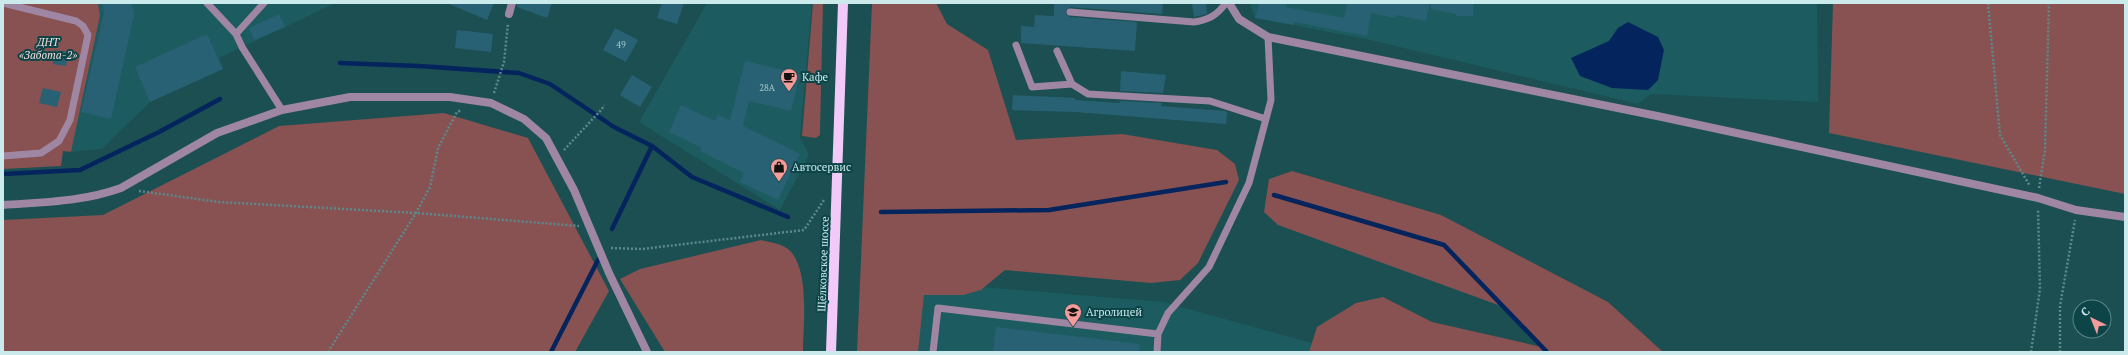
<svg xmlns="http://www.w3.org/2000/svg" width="2128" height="355" viewBox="0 0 2128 355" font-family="'PT Serif',serif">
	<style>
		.built { fill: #1c5b5f }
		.green { fill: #875251 }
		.water { fill: #04245e }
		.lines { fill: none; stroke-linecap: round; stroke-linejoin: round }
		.stream { stroke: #04245e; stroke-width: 4.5 }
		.building { fill: #286173 }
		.path { stroke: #5d898c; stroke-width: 2.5; stroke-dasharray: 2 2; stroke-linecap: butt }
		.service { stroke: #9f87a3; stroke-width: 7 }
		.minor { stroke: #9f87a3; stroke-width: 8 }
		.primary { stroke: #f1caf8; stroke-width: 10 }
		.labels { text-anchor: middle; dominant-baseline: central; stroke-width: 4; stroke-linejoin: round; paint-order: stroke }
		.number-label { font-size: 9px; fill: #a2c8ce }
		.park-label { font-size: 11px; font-style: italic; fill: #f5dcdb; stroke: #0c4447 }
		.poi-label { font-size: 11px; fill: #caeaec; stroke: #0c4447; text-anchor: start }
		.street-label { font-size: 11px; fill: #caeaec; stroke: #0c4447 }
	</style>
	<rect width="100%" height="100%" fill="#1b4f52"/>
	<!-- built -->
	<path class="built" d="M98,3h238l-117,55 4,11 -73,33 -48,47 -31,3 29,-136z
		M707,3h105l-12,134 9,18 -29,55 -141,-88z
		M1250,3h567l1,99 -167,-8 -13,10 -272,-65 -111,-21z
		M898,280l265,22 181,50h-453z"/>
	<!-- green -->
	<path class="green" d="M3,3h95l2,13 -29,136 -8,-1 -2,15 -58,3z
		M813,3h10l-3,127v5l-4,3 -14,-2z
		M872,3h64l11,21 41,26 28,90 106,-6 95,16 18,14 4,16 -41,83 -18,17 -29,3 -146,-13 -24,20 -18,5h-39l-6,57h-61z
		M1833,3h292v191l-296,-61z
		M444,113l84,25 81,153 -34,61h-572v-132l100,-5 176,-89z
		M1292,171l149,44 167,87 55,50h-354l8,-25 39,-24 27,-6 49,25 110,25 -41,-41 -223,-81 -14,-13 5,-33z
		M761,240c7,2 17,3 24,7 26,15 18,79 18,105h-138l-45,-73 20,-10z"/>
	<!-- water -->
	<path class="water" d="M1628,22l30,15 6,13 -6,30 -10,10 -36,-2 -32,-12 -9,-18 38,-17 9,-13z"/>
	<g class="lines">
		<!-- stream -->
		<path class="stream" d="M340,63l79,3 100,7 31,11 64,43 38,19 40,31 96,40
			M3,174l77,-4 79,-38 61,-33
			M1274,195l170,50 103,107
			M881,212l168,-2 177,-28
			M612,229l40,-83
			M551,352l47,-92"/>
	</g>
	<!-- building -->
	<path class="building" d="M102,3h30l2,12 -23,104 -30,-7 23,-100z
		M447,3h47l-7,17z
		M517,3h35l-5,15 -30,-11z
		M662,3h22l-7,21 -20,-6z
		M1054,3h109l-1,11 -92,-7 -4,3v4l4,3 67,5 -2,29 -114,-8v-17l13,1 1,-12 19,1z
		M1192,3h14l1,11 -13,3z
		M1259,3h27v4l58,11 3,-15h83l-4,18 -30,-6 -1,3 -24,-5 -4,23 -73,-14v3l-39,-7z
		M1431,3h43l-1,13h-17v-2l-25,-5z
		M279,14l6,13 -31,13 -5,-12z
		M615,28l23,12 -12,22 -23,-12z
		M457,30l36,4 -2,18 -36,-4z
		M207,34l16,35 -73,33 -15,-35z
		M55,50l13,2 -2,14 -13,-2z
		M745,61l55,13 -9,37 -42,-10 -6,25 57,28 -22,46 -38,-18 4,-9 -44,-22 2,-3 -33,-16 12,-27 34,16 3,-6 12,5z
		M1121,71l45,4 -3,18 -43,-2z
		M632,75l20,12 -12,20 -20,-12z
		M43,88l18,4 -4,15 -18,-4z
		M1013,95l62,3v2l45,3v-2l42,2 -1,3 64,5 2,1 -1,12 -151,-12 -63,-2z
		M996,327l144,17 -1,8h-146z"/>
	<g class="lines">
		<!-- path -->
		<path class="path" d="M1988,3l12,132 30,51
			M494,93l10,-31 4,-39
			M564,150l38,-41 2,-4
			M2039,188l6,-38 4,-147
			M139,191l80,11 197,11 163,13
			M611,248l31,1 162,-19 20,-30
			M328,352l88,-139 14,-26 8,-39 19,-36 5,-2
			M2031,352l9,-63 -2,-80
			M2060,352v-46l15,-86"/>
		<!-- service -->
		<path class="service" d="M3,3l73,18 7,5 5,9 -18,85 -11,21 -18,12 -38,3
			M207,3l29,31 6,13 40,63
			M1070,12l124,10c15,-2 23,-7 32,-19
			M236,34l28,-31
			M1016,45l16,42 40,-3 16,10 122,7 56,18
			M1057,51l15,33
			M933,352l5,-44 220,26
			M1157,352l1,-18 10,-21 41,-46 40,-84 22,-83 -3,-63"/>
		<!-- minor -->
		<path class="minor" d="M1229,3l10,16 29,18 394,80 376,81 38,12 49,7
			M509,14l3,-11
			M3,205c40,-3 79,-3 118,-17l96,-55 65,-23 68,-13h100l41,6 33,16 22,19 28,52 35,83 38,79"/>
		<!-- primary -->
		<path class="primary" d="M831,352l12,-349"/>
	</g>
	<!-- icons -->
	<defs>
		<g id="cafe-pin" transform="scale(0.9)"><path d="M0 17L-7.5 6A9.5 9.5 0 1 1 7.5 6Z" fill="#f59b99" stroke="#0c4447"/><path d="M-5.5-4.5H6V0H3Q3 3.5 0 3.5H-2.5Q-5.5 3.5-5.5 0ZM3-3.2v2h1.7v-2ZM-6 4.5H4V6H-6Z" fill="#111"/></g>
		<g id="shop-pin" transform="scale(0.9)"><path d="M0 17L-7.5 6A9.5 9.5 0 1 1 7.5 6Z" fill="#f59b99" stroke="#0c4447"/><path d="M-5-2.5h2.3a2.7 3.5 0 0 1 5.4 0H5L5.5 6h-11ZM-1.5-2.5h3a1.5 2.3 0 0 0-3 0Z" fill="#111"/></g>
		<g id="university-pin" transform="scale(0.9)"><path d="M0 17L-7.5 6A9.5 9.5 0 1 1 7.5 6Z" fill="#f59b99" stroke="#0c4447"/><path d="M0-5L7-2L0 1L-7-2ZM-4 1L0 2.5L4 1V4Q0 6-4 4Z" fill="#111"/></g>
	</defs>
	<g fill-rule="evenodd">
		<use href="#cafe-pin" x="789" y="77"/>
		<use href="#shop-pin" x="779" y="167"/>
		<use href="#university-pin" x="1073" y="312"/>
	</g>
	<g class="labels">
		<!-- number labels -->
		<g class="number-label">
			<text x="621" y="45">49</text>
			<text x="767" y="88">28А</text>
		</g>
		<!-- park labels -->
		<g class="park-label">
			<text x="48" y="42">ДНТ<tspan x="48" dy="13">«Забота-2»</tspan></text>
		</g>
		<!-- poi labels -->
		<g class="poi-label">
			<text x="802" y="77">Кафе</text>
			<text x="792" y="167">Автосервис</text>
			<text x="1086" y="312">Агролицей</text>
		</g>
		<!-- street labels -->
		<g class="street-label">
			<text transform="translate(823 264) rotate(-88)">Щёлковское шоссе</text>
		</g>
	</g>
	<!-- border -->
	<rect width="2128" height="355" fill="none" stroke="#caeaec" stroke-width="8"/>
	<!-- north arrow -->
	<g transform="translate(2092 319) rotate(317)"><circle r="19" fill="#0c4447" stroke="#588689"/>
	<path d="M0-3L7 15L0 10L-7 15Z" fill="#f59b99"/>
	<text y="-6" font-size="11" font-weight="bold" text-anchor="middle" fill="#caeaec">С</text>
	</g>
</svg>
